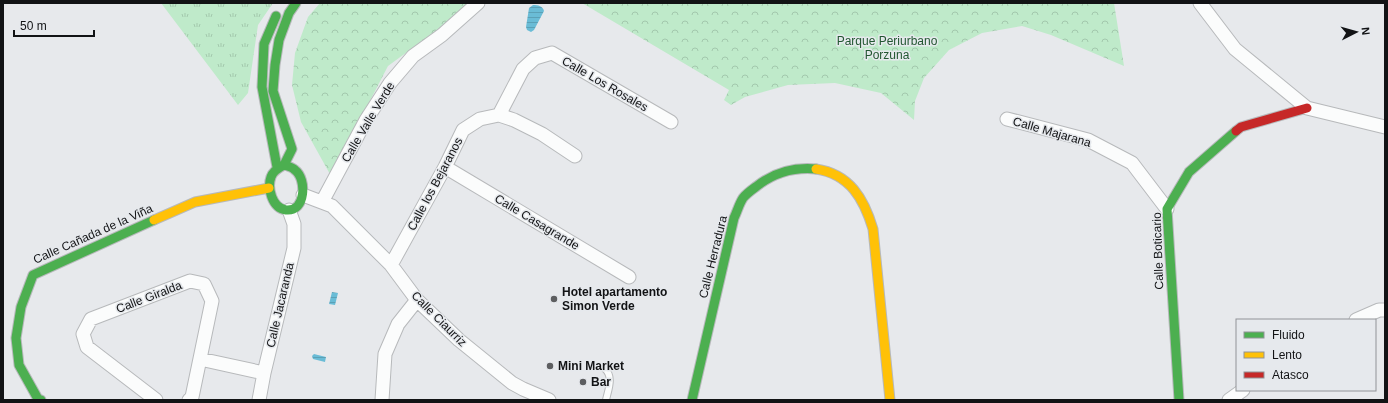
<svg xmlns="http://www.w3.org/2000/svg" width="1388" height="403" viewBox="0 0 1388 403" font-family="Arial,sans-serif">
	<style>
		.grass { fill: url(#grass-tufts) }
		.park { fill: url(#park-crowns) }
		.water { fill: url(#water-rules) }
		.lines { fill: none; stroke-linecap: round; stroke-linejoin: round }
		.lane-casing { stroke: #b7b9bb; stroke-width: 8 }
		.street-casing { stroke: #b7b9bb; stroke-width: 15 }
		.fast-casing { stroke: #b7b9bb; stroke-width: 11 }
		.slow-casing { stroke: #b7b9bb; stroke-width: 11 }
		.jam-casing { stroke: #b7b9bb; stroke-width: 11 }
		.lane { stroke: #fbfcfc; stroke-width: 6 }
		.street { stroke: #fbfcfc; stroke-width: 13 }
		.fast { stroke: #4caf50; stroke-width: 9 }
		.slow { stroke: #ffc107; stroke-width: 9 }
		.jam { stroke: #c62828; stroke-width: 9 }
		.poi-dot { fill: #5d5e60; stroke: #e6e9ed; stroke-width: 1.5 }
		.labels { text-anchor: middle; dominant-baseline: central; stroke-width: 3; stroke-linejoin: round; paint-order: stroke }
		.park-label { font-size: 12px; fill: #225731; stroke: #e6e9ed }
		.street-label { font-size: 12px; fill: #121315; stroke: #e6e9ed }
		.poi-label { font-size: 12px; font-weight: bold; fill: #121315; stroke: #e6e9ed; text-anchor: start }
	</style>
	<defs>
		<pattern id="grass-tufts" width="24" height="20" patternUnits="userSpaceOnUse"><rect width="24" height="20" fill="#bfeaca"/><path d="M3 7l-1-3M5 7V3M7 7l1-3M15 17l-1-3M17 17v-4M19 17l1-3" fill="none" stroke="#a3c8ad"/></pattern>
		<pattern id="park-crowns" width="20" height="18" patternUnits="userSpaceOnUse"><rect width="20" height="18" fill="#bfeaca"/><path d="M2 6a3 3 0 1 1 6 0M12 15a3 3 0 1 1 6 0" fill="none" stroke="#a3c8ad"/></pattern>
		<pattern id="water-rules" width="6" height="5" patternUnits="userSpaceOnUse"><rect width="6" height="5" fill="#6abcd6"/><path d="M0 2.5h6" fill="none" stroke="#5ba1b7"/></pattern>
	</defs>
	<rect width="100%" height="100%" fill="#e7e9ec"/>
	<!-- grass -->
	<path class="grass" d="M161,3h112l-15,22 -10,68 -10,12z"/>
	<!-- park -->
	<path class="park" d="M320,3h154l-86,63 -57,110 -30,-54 -9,-37 3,-32 13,-36z
		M582,3h532l10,63 -73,-31 -29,-9 -40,7 -33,17 -25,28 -9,23 -1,19 -33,-27 -46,-10 -47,2 -43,12 -14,8 -7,-5 5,-10z"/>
	<!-- water -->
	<path class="water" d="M533,5c5,0 10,1 11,6l-10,19 -3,2 -4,-2 -1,-3 3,-19z
		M332,292l6,1 -3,12 -6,-1z
		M314,354l12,3 -1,5 -12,-3 -1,-3z"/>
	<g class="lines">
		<!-- lane casing -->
		<g class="lane-casing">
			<path id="lane" d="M605,369c9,8 3,21 1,31"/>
		</g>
		<!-- street casing -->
		<g class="street-casing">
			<path id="street" d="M1200,3l35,46 72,59 78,19
				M499,115l24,-46 12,-11 17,-5 119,69
				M1007,119l81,21 44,23 35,46
				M445,167l184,110
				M303,195l29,11 59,59 26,35 42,40 53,43 11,6 26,11
				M322,202l44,-82 24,-37 23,-27 29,-21 36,-32
				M391,265l54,-98 18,-37 17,-11 19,-4 15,5 28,14 33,22
				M1356,320l23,-10h6
				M200,359l64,14
				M156,400l-69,-53 -4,-13 8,-15 99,-38 14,3 8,17 -20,96 -3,3
				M259,400l5,-27 30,-125v-24l-5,-14
				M382,400l3,-46 13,-30 19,-24
				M1229,400l14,-10"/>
		</g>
		<!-- fast casing -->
		<g class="fast-casing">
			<path id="fast" d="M276,16l-12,28 -2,43 15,80
				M284,165l8,-16 -19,-58 2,-26 4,-25 10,-27 7,-10
				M284,165c4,1 8,2 11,5 12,9 11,42 -9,40 -14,-2 -19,-22 -15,-33 2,-6 7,-9 13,-12z
				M41,400l-3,-1 -19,-34 -3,-27 5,-31 12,-32 121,-55
				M692,400l42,-182c3,-6 5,-14 9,-20 4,-5 10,-9 14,-12 18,-14 37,-19 59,-17
				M1179,400l-12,-191 22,-37 47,-41"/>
		</g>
		<!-- slow casing -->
		<g class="slow-casing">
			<path id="slow" d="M816,169c34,5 48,30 57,60l17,171
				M154,220l41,-18 74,-14"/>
		</g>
		<!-- jam casing -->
		<g class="jam-casing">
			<path id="jam" d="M1236,131l5,-4 66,-19"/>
		</g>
		<!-- lane -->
		<use href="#lane" class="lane"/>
		<!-- street -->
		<use href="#street" class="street"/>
		<!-- fast -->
		<use href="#fast" class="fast"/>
		<!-- slow -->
		<use href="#slow" class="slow"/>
		<!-- jam -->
		<use href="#jam" class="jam"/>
	</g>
	<!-- markers -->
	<g class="poi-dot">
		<circle cx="554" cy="299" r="4"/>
		<circle cx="550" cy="366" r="4"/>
		<circle cx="583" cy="382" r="4"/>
	</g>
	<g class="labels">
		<!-- park labels -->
		<g class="park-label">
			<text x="887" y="41">Parque Periurbano<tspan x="887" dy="14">Porzuna</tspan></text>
		</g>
		<!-- street labels -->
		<g class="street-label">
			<text transform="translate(605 84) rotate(30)">Calle Los Rosales</text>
			<text transform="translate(368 122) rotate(-59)">Calle Valle Verde</text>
			<text transform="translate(1052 132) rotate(16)">Calle Majarana</text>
			<text transform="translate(435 184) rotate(-62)">Calle los Bejaranos</text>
			<text transform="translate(537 222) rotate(31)">Calle Casagrande</text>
			<text transform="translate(93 234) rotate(-24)">Calle Cañada de la Viña</text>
			<text transform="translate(1158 251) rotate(-92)">Calle Boticario</text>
			<text transform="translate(713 257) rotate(-76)">Calle Herradura</text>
			<text transform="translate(149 297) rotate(-21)">Calle Giralda</text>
			<text transform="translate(280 305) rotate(-77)">Calle Jacaranda</text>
			<text transform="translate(439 319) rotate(45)">Calle Ciaurriz</text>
		</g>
		<!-- poi labels -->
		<g class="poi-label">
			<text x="562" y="292">Hotel apartamento<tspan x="562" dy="14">Simon Verde</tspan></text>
			<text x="558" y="366">Mini Market</text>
			<text x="591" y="382">Bar</text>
		</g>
	</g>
	<!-- border -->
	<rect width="1388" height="403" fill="none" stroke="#121315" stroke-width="8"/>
	<!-- legend -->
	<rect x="1236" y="319" width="140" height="72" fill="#e6e9ed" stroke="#919397"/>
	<rect x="1244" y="332" width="20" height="6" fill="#4caf50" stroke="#919397"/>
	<text x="1272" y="339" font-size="12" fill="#121315">Fluido</text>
	<rect x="1244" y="352" width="20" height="6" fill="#ffc107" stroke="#919397"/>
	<text x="1272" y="359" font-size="12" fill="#121315">Lento</text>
	<rect x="1244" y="372" width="20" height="6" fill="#c62828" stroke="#919397"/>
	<text x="1272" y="379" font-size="12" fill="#121315">Atasco</text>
	<!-- north arrow -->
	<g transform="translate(1356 32) rotate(84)" stroke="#e6e9ed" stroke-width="3" paint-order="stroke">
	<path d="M0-3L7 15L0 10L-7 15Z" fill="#121315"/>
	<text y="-6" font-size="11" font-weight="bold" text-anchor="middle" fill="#121315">N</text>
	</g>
	<!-- scale -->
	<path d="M14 30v6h80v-6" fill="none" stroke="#121315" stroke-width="2"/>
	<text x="20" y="30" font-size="12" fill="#121315" stroke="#e6e9ed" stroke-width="3" paint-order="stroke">50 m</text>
</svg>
